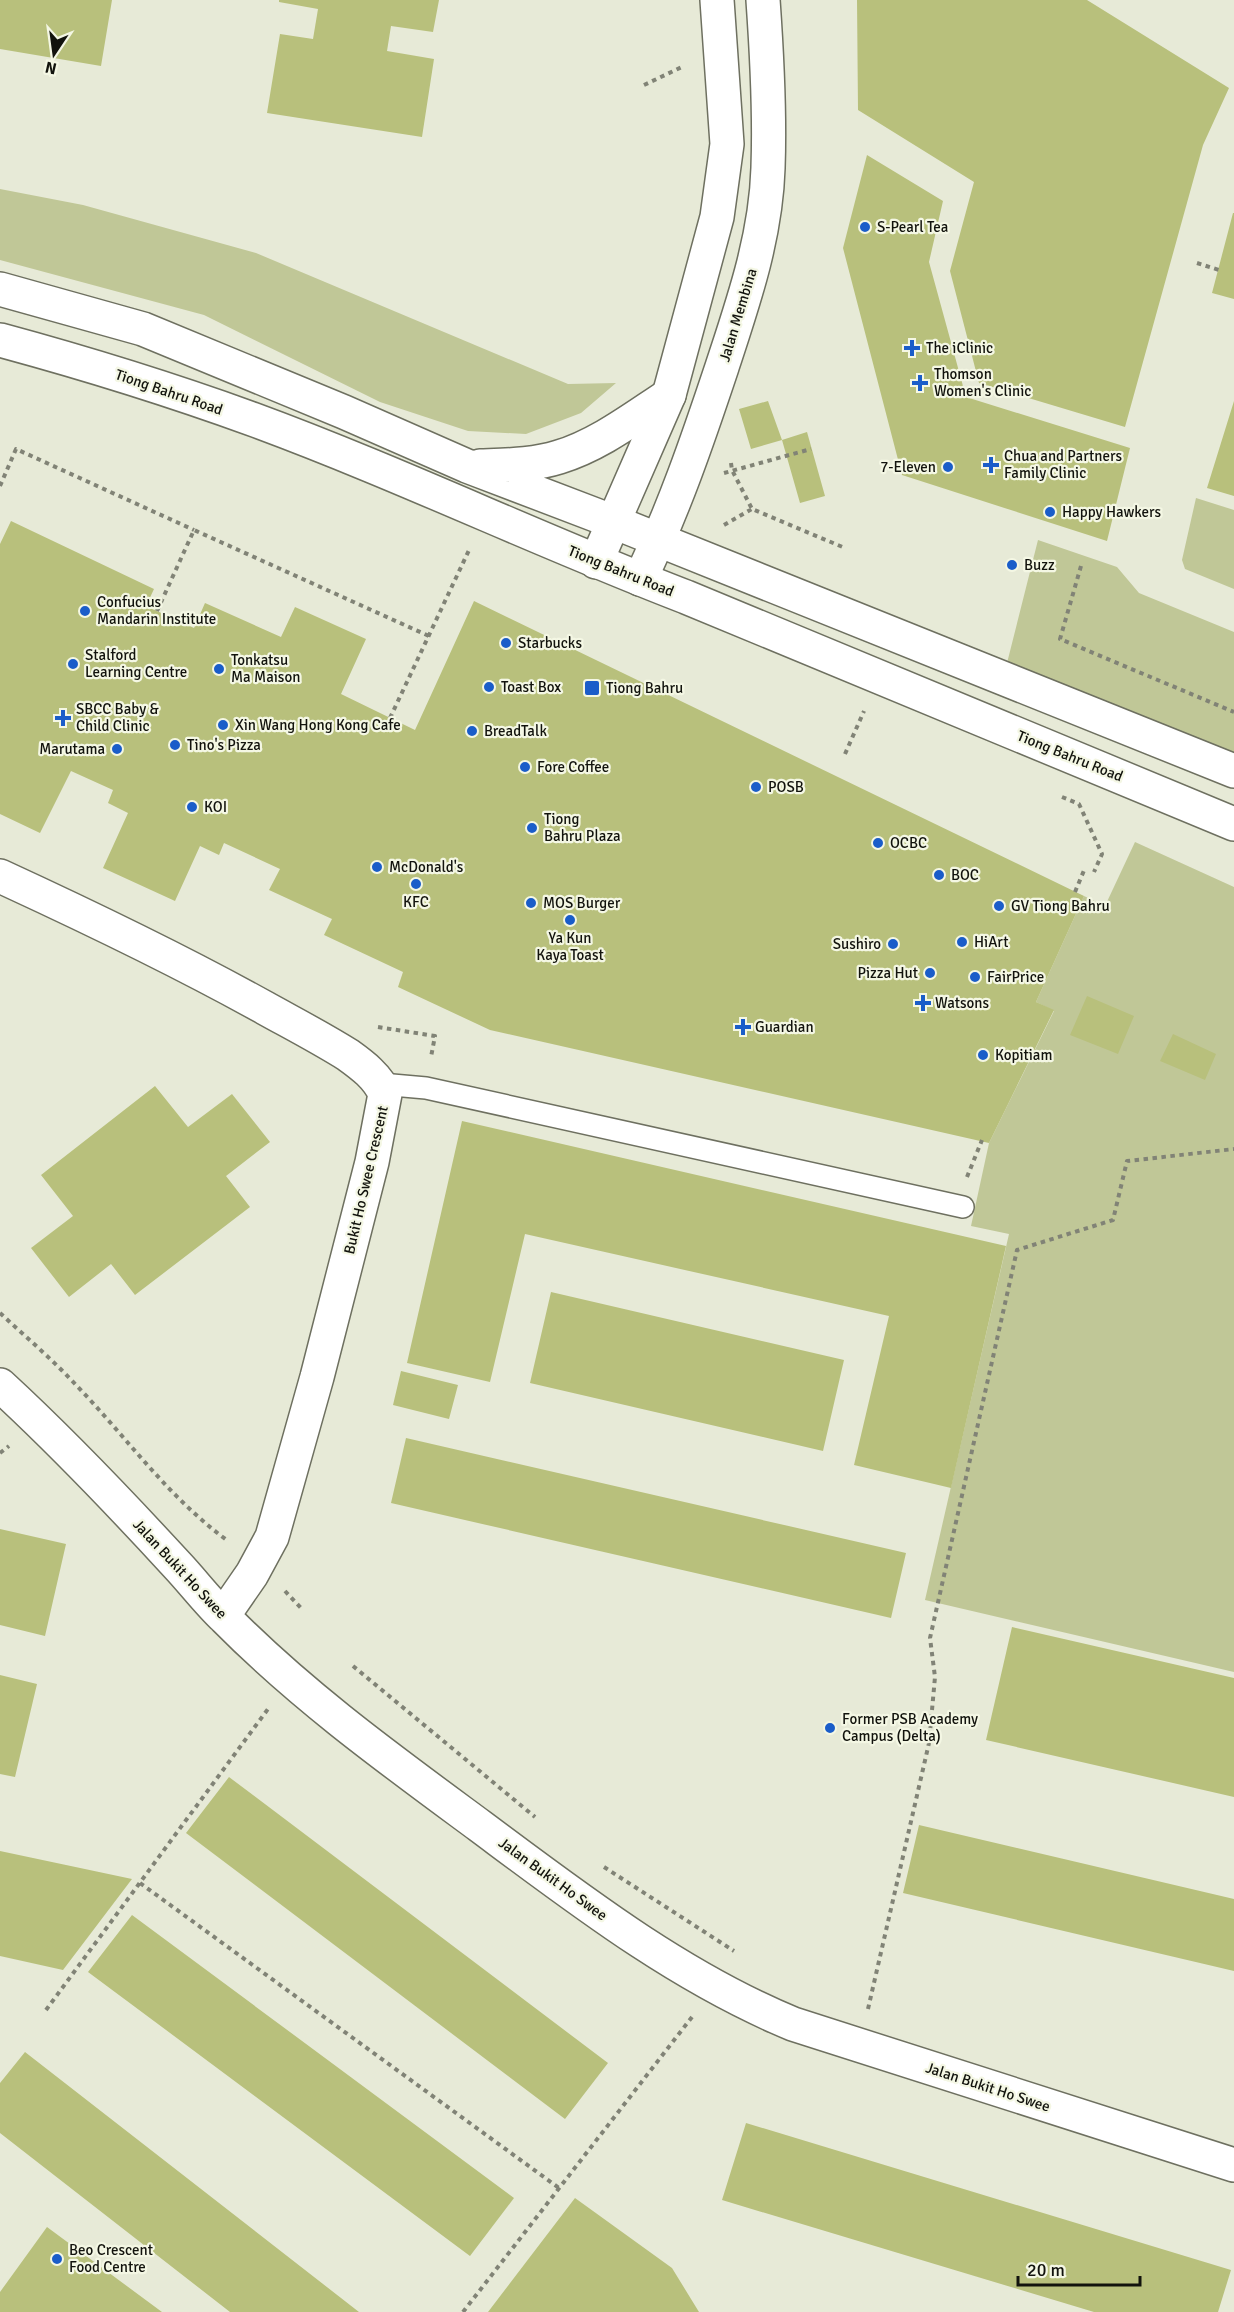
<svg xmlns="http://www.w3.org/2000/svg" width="1234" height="2312" viewBox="0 0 1234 2312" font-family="Signika,sans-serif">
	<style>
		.green { fill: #c0c797 }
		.building { fill: #b8c07c }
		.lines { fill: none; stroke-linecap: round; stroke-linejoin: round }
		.service-casing { stroke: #6e7060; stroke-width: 24 }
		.minor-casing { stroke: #6e7060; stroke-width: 36 }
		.secondary-casing { stroke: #6e7060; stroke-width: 36 }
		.path { stroke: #818376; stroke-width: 4; stroke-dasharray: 4.5 4.5; stroke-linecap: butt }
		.service { stroke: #fff; stroke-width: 21 }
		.minor { stroke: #fff; stroke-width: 33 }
		.secondary { stroke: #fff; stroke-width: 33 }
		.poi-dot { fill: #1a5dc9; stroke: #f4f7e4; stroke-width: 2 }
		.labels { text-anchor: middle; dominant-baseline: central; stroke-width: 4.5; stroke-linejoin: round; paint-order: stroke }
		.poi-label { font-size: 15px; fill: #12130d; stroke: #f4f7e4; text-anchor: start }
		.street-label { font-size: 15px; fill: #12130d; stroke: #f4f7e4 }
	</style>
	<rect width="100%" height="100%" fill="#e7ead7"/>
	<!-- green -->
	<path class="green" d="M0,189l83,16 173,48 312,131 48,-1 -35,30 -55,21 -58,-3 -88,-29 -176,-87 -204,-55z
		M1196,498l38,12v79l-49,-20 -3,-9z
		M1038,540l79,27 22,26 95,39v131l-229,-92z
		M1135,842l99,45v785l-309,-72 84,-366 -38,-8 18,-83 65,-132 -18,-9 48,-106 21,10z"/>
	<!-- building -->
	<path class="building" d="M0,0h112l-11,66 -101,-17z
		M279,0h160l-6,32 -42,-6 -4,25 47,8 -12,78 -155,-24 13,-79 33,5 5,-30 -39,-7z
		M857,0h230l142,88 -26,57 -78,282 -146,-44 -29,-112 24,-89 -116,-72z
		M867,155l76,46 -14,61 37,135 164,51 -23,93 -205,-66 -59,-227z
		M1233,213h1v86l-22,-6z
		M768,401l14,39 -31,9 -12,-40z
		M1234,401v95l-27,-8z
		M807,432l18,64 -25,7 -18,-63z
		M11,521l143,68 -8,17 48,22 11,-25 76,34 14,-30 71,32 -25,55 74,36 59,-129 610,295 -48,106 18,8 -65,133 -499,-113 -92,-43 5,-15 -79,-37 8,-16 -63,-29 11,-21 -56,-26 -5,12 -19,-9 -25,55 -72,-33 25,-55 -20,-10 5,-13 -42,-19 -31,62 -40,-19v-270z
		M1087,996l47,20 -16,38 -48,-19z
		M1173,1034l43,20 -11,26 -45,-19z
		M155,1086l33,41 44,-33 38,48 -44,34 24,31 -115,88 -24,-31 -42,33 -38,-49 42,-32 -32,-41z
		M462,1121l544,125 -55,242 -97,-23 35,-149 -364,-82 -35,148 -83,-19z
		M551,1292l293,68 -21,91 -293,-68z
		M401,1371l57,14 -9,34 -56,-14z
		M406,1438l500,115 -15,65 -500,-115z
		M0,1529l66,15 -21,92 -45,-11z
		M1012,1627l222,51v119l-248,-57z
		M0,1675l37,9 -22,93 -15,-3z
		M229,1777l379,286 -43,56 -379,-286z
		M919,1825l315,74v72l-331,-78z
		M0,1851l132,28 -69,91 -63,-14z
		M132,1915l382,283 -44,58 -382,-284z
		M25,2052l334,260h-129l-230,-179v-50z
		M746,2123l485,147 -13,42h-124l-372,-112z
		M575,2198l97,70 27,44h-211z
		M47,2227l115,85h-162v-20z"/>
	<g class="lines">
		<!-- service casing -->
		<g class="service-casing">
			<path id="service" d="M381,1084l45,4 537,119"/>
		</g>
		<!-- minor casing -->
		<g class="minor-casing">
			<path id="minor" d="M596,562l73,-167 48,-178 10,-73 -10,-144
				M640,579c33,-67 58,-140 82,-212 21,-64 44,-130 46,-199 2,-55 -1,-112 -5,-168
				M0,876c89,41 179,84 265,132 27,15 56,30 83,47 14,10 30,22 37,39l-13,68 -55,215 -45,160 -20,37 -29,42
				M0,1385c62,57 120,118 177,180 16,17 31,37 48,53 78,79 167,143 255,208 98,73 199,151 313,198l441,141"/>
		</g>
		<!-- secondary casing -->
		<g class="secondary-casing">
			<path id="secondary" d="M0,289l143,40 201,83 123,54 147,56 620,249
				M0,340c85,23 169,49 252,79 147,54 288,122 434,178l548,227
				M480,466c27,-1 54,-1 79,-9 40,-12 76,-40 110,-62"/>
		</g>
		<!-- path -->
		<path class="path" d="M644,85l40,-19
			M1197,263l22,7
			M731,463l1,7 20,39 93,39
			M724,473l87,-24
			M0,486l16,-37 178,81
			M724,525l28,-16
			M1081,566l-21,73 174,73
			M157,611l37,-81 235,106
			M390,718l80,-170
			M845,754l19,-43
			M1062,797l17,7 23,50 -8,18
			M1075,892l10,-24
			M378,1027l57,9 -4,21
			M967,1177l15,-37
			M0,1313c26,24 53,47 77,73 50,52 92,112 151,155
			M0,1453l9,-7
			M285,1591l16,17
			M353,1666l182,151
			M604,1867l130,84
			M140,1883l419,305
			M868,2009l61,-266 6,-66 -5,-39 87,-388 96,-30 14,-59 107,-12
			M46,2010l222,-301
			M463,2312l229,-295"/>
		<!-- service -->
		<use href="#service" class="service"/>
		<!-- minor -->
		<use href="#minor" class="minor"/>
		<!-- secondary -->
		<use href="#secondary" class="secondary"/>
	</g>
	<!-- markers -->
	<g class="poi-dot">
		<circle cx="865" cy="227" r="6"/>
		<path d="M909 339h6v6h6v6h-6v6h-6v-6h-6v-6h6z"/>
		<path d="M917 374h6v6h6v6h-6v6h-6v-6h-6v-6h6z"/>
		<path d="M988 456h6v6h6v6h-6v6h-6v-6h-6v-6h6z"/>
		<circle cx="948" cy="467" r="6"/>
		<circle cx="1050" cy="512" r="6"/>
		<circle cx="1012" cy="565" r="6"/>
		<circle cx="85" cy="611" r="6"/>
		<circle cx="506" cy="643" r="6"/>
		<circle cx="73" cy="664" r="6"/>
		<circle cx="219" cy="669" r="6"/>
		<circle cx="489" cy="687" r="6"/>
		<rect x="584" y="680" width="16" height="16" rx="3"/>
		<path d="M60 709h6v6h6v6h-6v6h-6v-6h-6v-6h6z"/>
		<circle cx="223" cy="725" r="6"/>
		<circle cx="472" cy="731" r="6"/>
		<circle cx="175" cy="745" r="6"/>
		<circle cx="117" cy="749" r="6"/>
		<circle cx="525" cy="767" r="6"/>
		<circle cx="756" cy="787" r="6"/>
		<circle cx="192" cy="807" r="6"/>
		<circle cx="532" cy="828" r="6"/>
		<circle cx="878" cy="843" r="6"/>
		<circle cx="377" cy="867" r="6"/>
		<circle cx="939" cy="875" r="6"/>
		<circle cx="416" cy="884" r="6"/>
		<circle cx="531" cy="903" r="6"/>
		<circle cx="999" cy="906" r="6"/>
		<circle cx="570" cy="920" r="6"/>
		<circle cx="962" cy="942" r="6"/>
		<circle cx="893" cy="944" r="6"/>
		<circle cx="930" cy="973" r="6"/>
		<circle cx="975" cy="977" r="6"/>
		<path d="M920 994h6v6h6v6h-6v6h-6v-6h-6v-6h6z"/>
		<path d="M740 1018h6v6h6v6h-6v6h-6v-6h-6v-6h6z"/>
		<circle cx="983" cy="1055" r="6"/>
		<circle cx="830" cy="1728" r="6"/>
		<circle cx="57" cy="2259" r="6"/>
	</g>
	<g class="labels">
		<!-- poi labels -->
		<g class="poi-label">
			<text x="877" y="227">S-Pearl Tea</text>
			<text x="926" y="348">The iClinic</text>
			<text x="934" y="374">Thomson<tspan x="934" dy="17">Women's Clinic</tspan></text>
			<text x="1004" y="456">Chua and Partners<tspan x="1004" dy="17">Family Clinic</tspan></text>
			<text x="936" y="467" text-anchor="end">7-Eleven</text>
			<text x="1062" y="512">Happy Hawkers</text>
			<text x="1024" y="565">Buzz</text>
			<text x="97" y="602">Confucius<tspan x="97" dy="17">Mandarin Institute</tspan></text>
			<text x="518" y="643">Starbucks</text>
			<text x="85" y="655">Stalford<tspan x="85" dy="17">Learning Centre</tspan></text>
			<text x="231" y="660">Tonkatsu<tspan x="231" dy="17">Ma Maison</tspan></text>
			<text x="501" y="687">Toast Box</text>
			<text x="606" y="688">Tiong Bahru</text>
			<text x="76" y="709">SBCC Baby &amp;<tspan x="76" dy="17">Child Clinic</tspan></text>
			<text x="235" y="725">Xin Wang Hong Kong Cafe</text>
			<text x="484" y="731">BreadTalk</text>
			<text x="187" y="745">Tino's Pizza</text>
			<text x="105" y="749" text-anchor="end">Marutama</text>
			<text x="537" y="767">Fore Coffee</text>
			<text x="768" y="787">POSB</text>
			<text x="204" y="807">KOI</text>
			<text x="544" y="819">Tiong<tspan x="544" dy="17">Bahru Plaza</tspan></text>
			<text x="890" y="843">OCBC</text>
			<text x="389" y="867">McDonald's</text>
			<text x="951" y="875">BOC</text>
			<text x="416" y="902" text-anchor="middle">KFC</text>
			<text x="543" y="903">MOS Burger</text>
			<text x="1011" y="906">GV Tiong Bahru</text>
			<text x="570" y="938" text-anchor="middle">Ya Kun<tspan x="570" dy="17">Kaya Toast</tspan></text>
			<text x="974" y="942">HiArt</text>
			<text x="881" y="944" text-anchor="end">Sushiro</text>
			<text x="918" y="973" text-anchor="end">Pizza Hut</text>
			<text x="987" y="977">FairPrice</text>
			<text x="935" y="1003">Watsons</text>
			<text x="755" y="1027">Guardian</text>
			<text x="995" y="1055">Kopitiam</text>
			<text x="842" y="1719">Former PSB Academy<tspan x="842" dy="17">Campus (Delta)</tspan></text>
			<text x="69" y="2250">Beo Crescent<tspan x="69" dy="17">Food Centre</tspan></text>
		</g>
		<!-- street labels -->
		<g class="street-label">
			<text transform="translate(738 315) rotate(-73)">Jalan Membina</text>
			<text transform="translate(169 392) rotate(19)">Tiong Bahru Road</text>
			<text transform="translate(621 571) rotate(22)">Tiong Bahru Road</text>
			<text transform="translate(1070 756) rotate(22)">Tiong Bahru Road</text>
			<text transform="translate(366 1180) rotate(-77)">Bukit Ho Swee Crescent</text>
			<text transform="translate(180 1569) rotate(47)">Jalan Bukit Ho Swee</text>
			<text transform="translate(553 1879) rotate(36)">Jalan Bukit Ho Swee</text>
			<text transform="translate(988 2087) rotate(18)">Jalan Bukit Ho Swee</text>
		</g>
	</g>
	<!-- north arrow -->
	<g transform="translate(54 54) rotate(193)" stroke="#f4f7e4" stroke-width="4.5" paint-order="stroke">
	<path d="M0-4.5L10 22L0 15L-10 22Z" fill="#12130d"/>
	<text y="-9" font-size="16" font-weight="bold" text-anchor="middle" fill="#12130d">N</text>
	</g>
	<!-- scale -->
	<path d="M1018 2276v9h122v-9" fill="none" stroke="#12130d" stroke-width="3"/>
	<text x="1027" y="2276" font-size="18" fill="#12130d" stroke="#f4f7e4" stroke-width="4.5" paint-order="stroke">20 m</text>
</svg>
